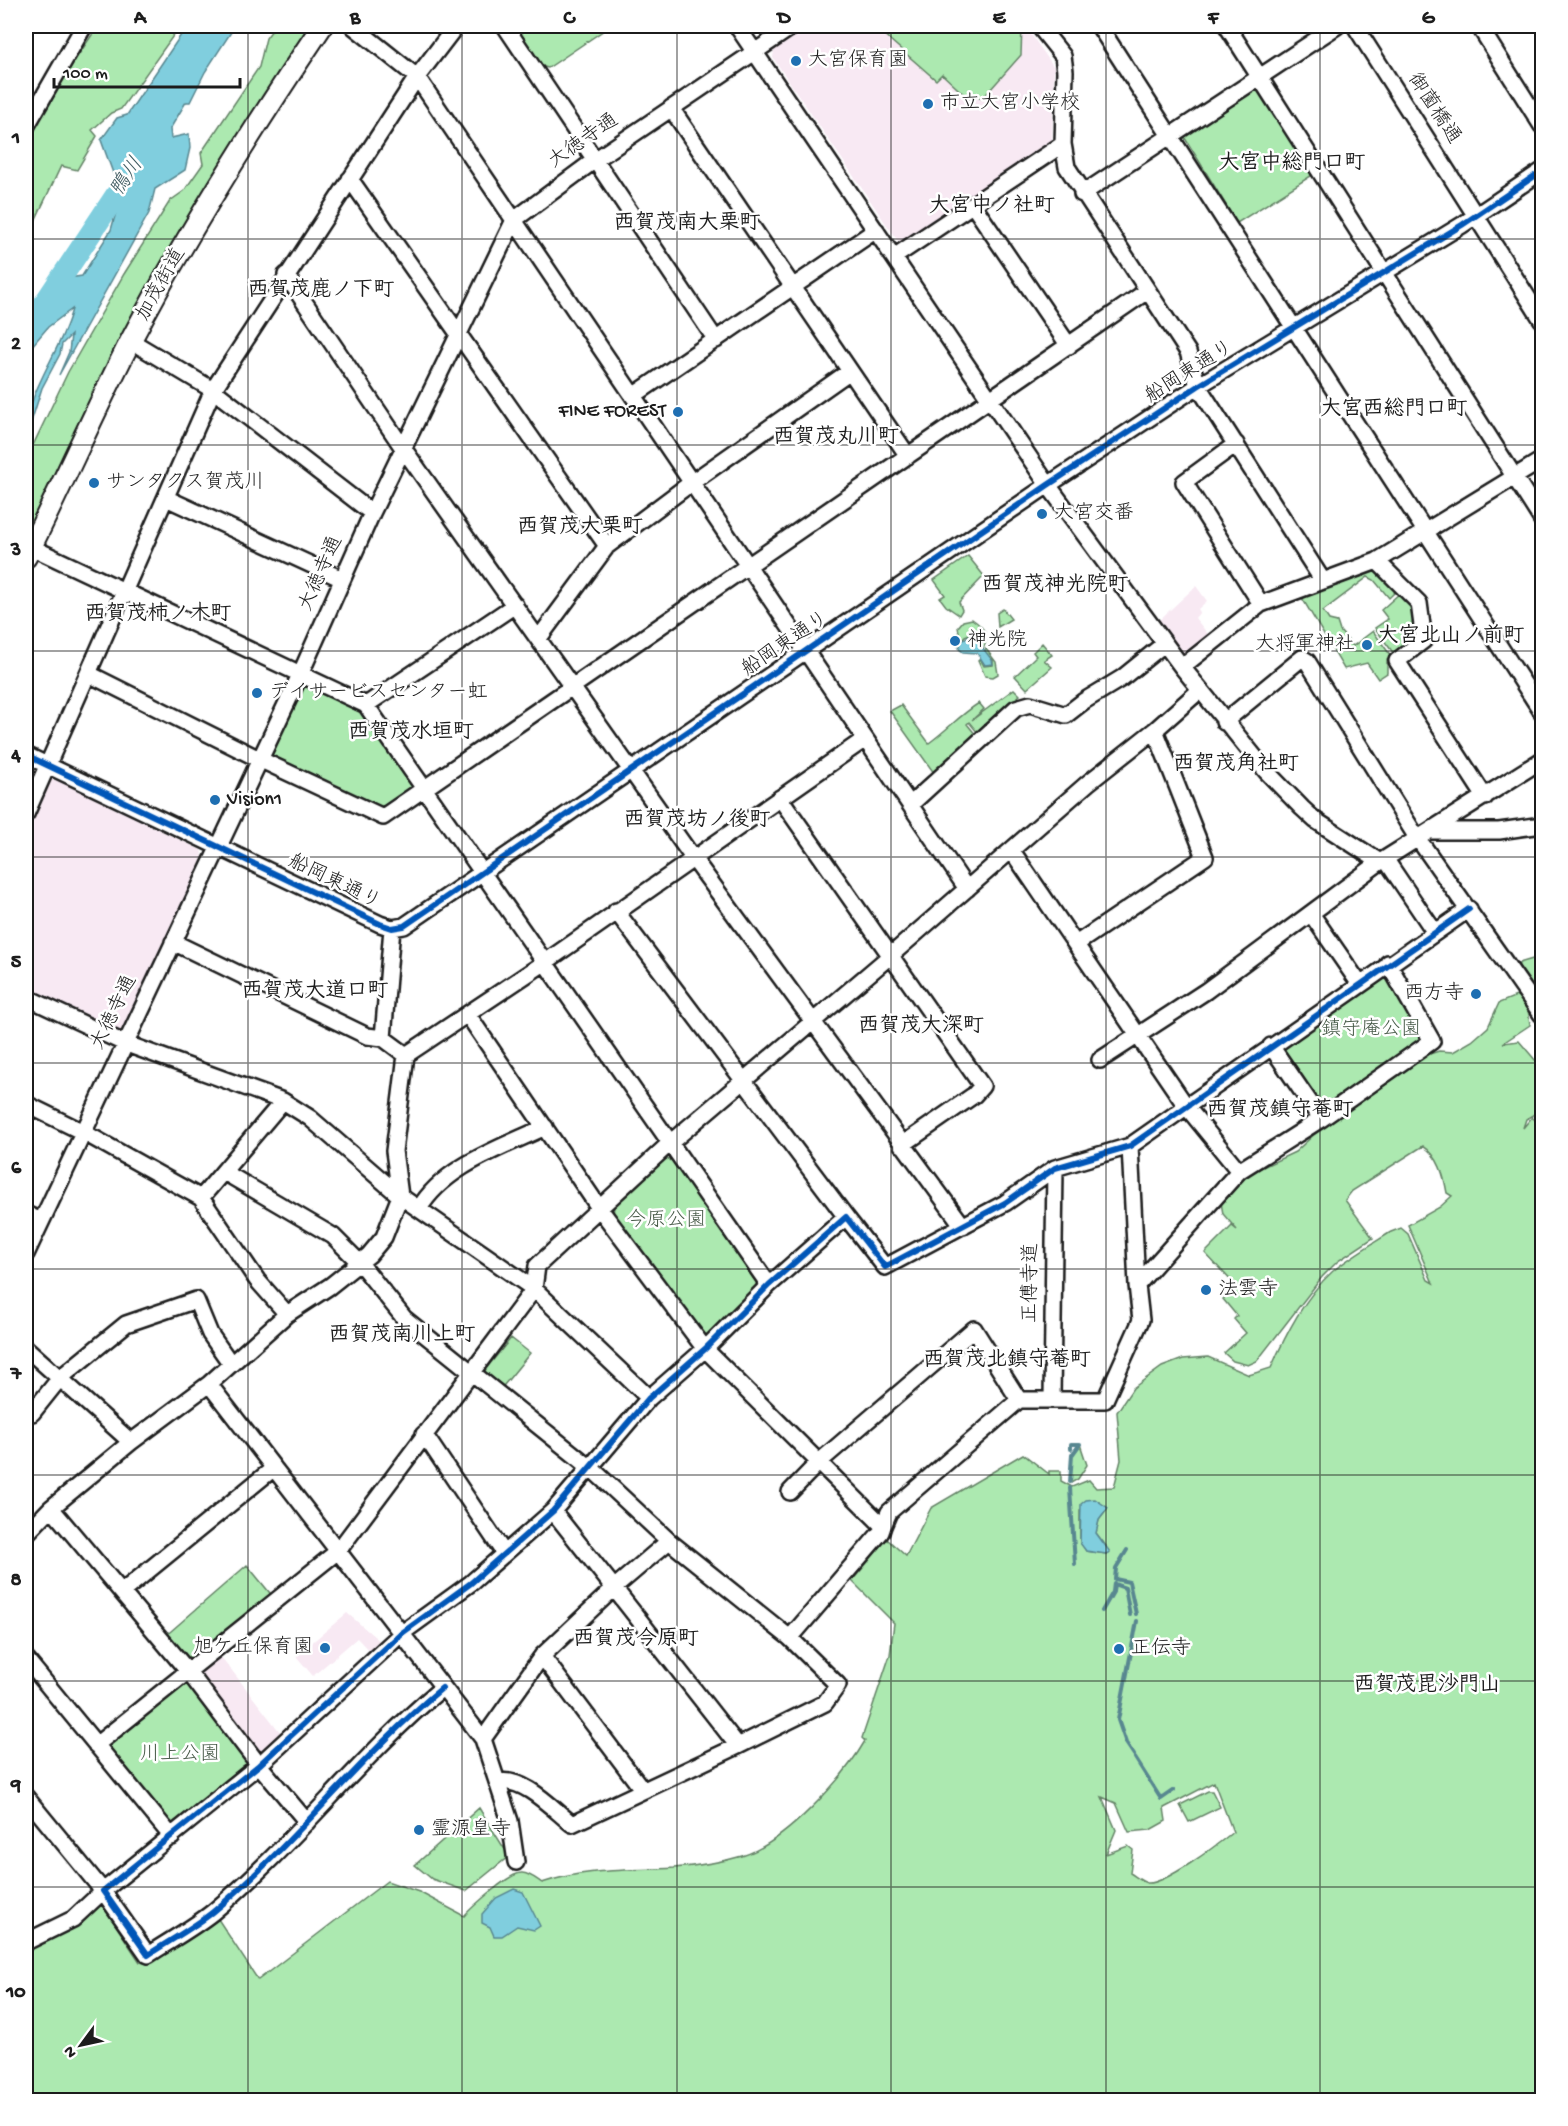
<svg xmlns="http://www.w3.org/2000/svg" width="1568" height="2126" viewBox="0 0 1568 2126" font-family="'Gochi Hand','Klee One',sans-serif">
	<style>
		.built { fill: #f8e9f3 }
		.green { fill: #ace9b0; stroke: #648266; stroke-width: 1.5; fill-rule: evenodd }
		.water { fill: #80cede; stroke: #588790; stroke-width: 1.5 }
		.lines { fill: none; stroke-linecap: round; stroke-linejoin: round }
		.stream { stroke: #588790; stroke-width: 4 }
		.river { stroke: #80cede; stroke-width: 22 }
		.minor-casing { stroke: #1c1c1c; stroke-width: 20 }
		.major-casing { stroke: #1c1c1c; stroke-width: 24 }
		.minor { stroke: #fff; stroke-width: 15 }
		.major { stroke: #fff; stroke-width: 20 }
		.cycleway-casing { stroke: #fff; stroke-width: 10 }
		.cycleway { stroke: #0057b8; stroke-width: 6 }
		.grid { fill: none; stroke: #1c1c1c; stroke-width: 1.5; stroke-opacity: 0.55 }
		.poi-dot { fill: #1f6fb2; stroke: #fff; stroke-width: 2 }
		.labels { text-anchor: middle; dominant-baseline: central; stroke-width: 5; stroke-linejoin: round; paint-order: stroke }
		.poi-label { font-size: 20px; fill: #1c1c1c; stroke: #fff; text-anchor: start }
		.street-label { font-size: 20px; fill: #1c1c1c; stroke: #fff }
		.park-label { font-size: 20px; fill: #475a48; stroke: #fff }
		.neighbourhood-label { font-size: 21px; font-weight: bold; fill: #1c1c1c; stroke: #fff }
		.water-label { font-size: 21px; font-style: italic; fill: #3f5a60; stroke: #fff }
		.neatline { fill: none; stroke: #1c1c1c; stroke-width: 2 }
		.grid-label { font-size: 20px; text-anchor: middle; font-weight: bold; fill: #1c1c1c }
	</style>
	<rect width="100%" height="100%" fill="#fff"/>
	<filter id="ink" filterUnits="userSpaceOnUse"><feTurbulence type="fractalNoise" baseFrequency=".0167" numOctaves="2"/><feDisplacementMap in="SourceGraphic" scale="12" xChannelSelector="R" yChannelSelector="G"/><feConvolveMatrix kernelMatrix="1 2 1 2 8 2 1 2 1" color-interpolation-filters="sRGB"/></filter>
	<g filter="url(#ink)">
		<!-- built -->
		<path class="built" d="M811,26h214l29,41 -2,75 -149,100 -6,-2 -124,-182 1,-8z
			M1196,586l11,15 -9,8 2,3 -5,6 17,21 -29,17 -26,-34z
			M54,779l147,71 2,7 -82,175h-6l-89,-43v-161l20,-46z
			M347,1613l35,30 -11,10 -14,-15 -44,38 -17,-20z
			M218,1653l66,84 -20,16h-6l-60,-77v-7z"/>
		<!-- green -->
		<path class="green" d="M98,26h82l-59,83 -10,4 -19,17 5,6 -20,34 -16,-4 -35,74v-96l24,-47z
			M275,26h39l-104,154 -128,235 -56,119v-74l42,-88 56,-98 46,-73 14,-10 19,-27 -2,-11 58,-86 7,-29z
			M514,26h96l-62,42 -8,-2z
			M874,26h148l-1,29 -39,44 -5,-4 -6,6 -29,-27 -6,6z
			M1253,88l8,3 53,83 -77,49 -54,-88z
			M968,556l16,20 -25,26 3,8 -3,5 -13,-9 -6,-8 5,-3 -11,-15z
			M1375,571l22,19 -8,8 -15,-18 -6,-3 -45,34 6,9 8,2 3,9 13,15 20,-15 18,25 -4,4v13l-9,6 -11,-16 -23,6 -42,-71z
			M1400,593l12,11 4,29 -22,21 -19,-26 13,-9 -7,-9z
			M1003,609l8,10 -13,8 -1,-14z
			M972,619c12,8 18,17 11,30l-10,-16 -8,3 -7,9 -6,-7 7,-6 -1,-5 5,-6z
			M1042,643l10,12 -8,5 8,7 -25,22 -12,-13 21,-20 -3,-4z
			M986,649l10,13 2,12 -5,3 -8,-1 -7,-16 2,-2 4,8 9,-1v-5l-9,-8z
			M310,686l52,22 55,79 -35,22 -111,-52 31,-69z
			M1014,689l6,6 -42,38 -9,-11 -2,2 9,11 -42,38 -44,-62 11,-6 28,38c18,-13 31,-28 50,-40l5,6 -12,11z
			M1542,923v94l-4,-21 -20,-26 1,-7 17,-5 4,-5 -2,-25z
			M1383,973l6,1 33,62 -3,8 -93,66 -7,1 -40,-64z
			M1526,992l4,33 -27,18 16,-2 23,27 -1,42 -15,9 -3,9 9,-11 5,5 5,-1v979h-1516v-149l50,-25 25,-23 39,59 5,1 73,-44 40,61 129,-99 32,11 45,24c9,-10 46,-43 57,-43 7,-1 15,6 21,10 43,-15 88,-12 132,-15 22,-2 48,-6 68,-12 43,-13 101,-77 123,-115l-3,-3 28,-83 4,-32 -42,-42 35,-42 19,17 25,-48 92,-54 26,20v-3h12v10l11,6 17,-7 7,8 18,-1 7,-27 -4,-48 16,-24 29,-21 21,-8 25,-2 41,18 22,-7c15,-34 34,-72 62,-97 18,-15 39,-27 58,-39l10,-4 7,6 20,46 5,3 -25,-58 32,-18 12,-11 -5,-3c-3,-17 -8,-37 -24,-47l-71,45 -7,9 28,38 -35,23 -16,16 -65,84 -9,4 -15,-4 -9,-8 22,-20 -12,-14 3,-3 -14,-17 14,-12 -32,-34 27,-27 5,4 -14,-16 -3,-17 28,-23 47,-22 49,-45 76,-50 19,-6 14,1 19,-11 16,-14 11,-24zM1080,1510h27l-8,10 -3,13 10,13v8l-20,-3 -6,-11zM1214,1782l19,50c-15,12 -68,53 -86,51 -5,-1 -12,-7 -17,-10l3,-23 -5,-4 -22,8 10,-24 -14,-33 14,6 13,29 21,-2 16,-9 -2,-13z
			M664,1159l8,1 84,122v9l-46,45h-9l-88,-120 1,-10z
			M511,1338l19,15 -30,37 -15,-12v-8z
			M1080,1444l7,21 -9,14 -7,4 1,-28z
			M247,1565l27,33 -87,70 -24,-30z
			M182,1681h7l61,77v9l-72,60 -11,-2 -61,-76 1,-7z
			M1208,1791h4l8,16 -31,15 -9,-17z
			M479,1808l30,48 -43,35 -34,-12 -17,-14z"/>
		<!-- water -->
		<path class="water" d="M187,26h48l-30,46 -15,30h-4l-16,27 1,9 18,-4 1,14 -5,22 -30,19 -6,24 -90,162 10,-23 2,-17 -9,9 -2,10 -18,34 -16,50c-1,-47 35,-85 46,-129l-24,18 -22,26v-26l17,-19 10,-23 16,-7 13,-2 29,-46 10,-35 -20,-55 16,-22 10,-3z
			M972,634l20,26 1,4 -8,1 -8,-12 -14,-1 -4,-3 2,-8z
			M1095,1499l13,9 -9,12 -3,13 14,19 -4,2 -20,-3 -6,-8 1,-39 5,-4z
			M514,1889l9,3 17,34 -6,4 -17,-4 -15,10h-8l-4,-9 -8,-4v-9l14,-16z"/>
		<g class="lines">
			<!-- stream -->
			<path class="stream" d="M1071,1449v-5h9
				M1070,1482l2,-27 8,-11
				M1070,1488l5,76
				M1115,1579l14,3 7,32
				M1115,1579l1,-11 11,-18
				M1114,1584l11,4 5,27
				M1102,1611l11,-19 1,-9
				M1134,1755l-8,-12 -8,-23 19,-99
				M1135,1758l26,41 13,-9
				M26,1785l7,9"/>
			<!-- river -->
			<path class="river" d="M26,331l110,-166"/>
			<!-- minor casing -->
			<g class="minor-casing">
				<path id="minor" d="M353,26l64,51 550,812
					M505,26l211,314
					M737,26l311,459 134,182 84,104 36,37 13,12 65,42 162,-102
					M1039,26l24,30 2,15 -2,73 4,23 121,185 10,34 125,195
					M1099,26l443,686
					M1227,26l315,494
					M1355,26l187,294
					M1479,26l63,100
					M671,108l237,348
					M26,127l58,-101
					M350,179l257,367
					M1082,194l255,-168
					M973,205l96,141
					M894,257l169,-113
					M286,275l117,173 290,410 270,368
					M131,341l82,49 159,123
					M633,396l243,-166
					M1236,444l-52,38 77,122
					M166,498l176,81
					M31,547l335,158 403,580
					M1377,561l42,42 5,37 -27,21 88,136
					M539,638l68,-92 84,-63 159,-112
					M1182,667l79,-63 116,-43 165,-101
					M89,674l170,85 124,58 764,-526
					M366,705l149,-100
					M1224,722l78,-64 5,3 107,172 128,182
					M26,755l354,169 12,4 12,-2 644,-441 150,-99 264,-161 80,-54
					M780,798l202,288 -8,9 -72,50
					M910,805l106,-97 14,-4 36,11 18,-14 38,-23 42,-34
					M26,814l187,-424 204,-313 39,-51
					M1430,831h69l43,-6
					M1012,851l174,255 53,65
					M1386,860l48,71
					M616,911l230,306
					M1312,915l47,68
					M392,928l-9,110 23,17 138,-92 321,-224
					M173,942l194,94 16,2
					M1076,944l129,-87 -50,-127
					M26,997l98,46 159,58 27,17 90,78 -16,41 -15,18 -39,31 -43,28 -78,70 -78,58 -80,66 -25,26
					M468,1015l132,194 105,140 178,177 6,-14 130,-112
					M1271,1046l50,73
					M406,1055l-12,96 6,45 134,93 115,109
					M1100,1060l106,-69 174,-129
					M26,1104l57,28 118,66 82,-97
					M224,1172l109,64 26,26 45,56 188,151 77,72 121,97 48,47 -13,18 -87,43 -124,-158 55,-47
					M201,1198l56,82 30,34
					M419,1209c25,-43 82,-61 126,-82
					M26,1214l15,7
					M26,1254l274,-579 72,-162 142,-293 81,-60 198,-134
					M1137,1285l102,-114 82,-52 111,-78 -44,-78
					M26,1348l105,94
					M209,1384l274,355 27,82 6,41
					M1052,1399l3,-231
					M32,1413l28,-35 66,-54 70,-24 14,34 21,30
					M424,1434l80,119
					M790,1492l28,-29 156,-134 45,71h86l36,-80 -4,-35 -7,-139
					M51,1508l136,162 72,95 48,57
					M122,1592l152,-124
					M790,1638l91,-106 2,-6
					M542,1656l100,133
					M26,1659l146,178
					M442,1688c-82,68 -147,156 -229,224 -20,16 -44,29 -65,43l-45,-64 156,-126 143,-132 69,-50 82,-72 96,-113 56,-49 64,-64 77,-68 39,50 120,-64 50,-35 75,-22 339,-237
					M483,1739l59,-83 72,-68 -61,-77
					M96,1745l242,-194 196,-262 3,-23 133,-123 220,-187 198,-173 67,-53 45,-40
					M499,1782c25,-5 54,27 73,42l166,-78
					M26,1797l77,94 -30,28 -47,23"/>
			</g>
			<!-- major casing -->
			<g class="major-casing">
				<path id="major" d="M26,557c36,-71 68,-145 105,-217 57,-109 123,-213 191,-314"/>
			</g>
			<!-- minor -->
			<use href="#minor" class="minor"/>
			<!-- major -->
			<use href="#major" class="major"/>
			<!-- cycleway casing -->
			<g class="cycleway-casing">
				<path id="cycleway" d="M26,755l354,169 12,4 12,-2 644,-441 150,-99 264,-161 80,-54
					M442,1688c-82,68 -147,156 -229,224 -20,16 -44,29 -65,43l-45,-64 156,-126 143,-132 69,-50 82,-72 96,-113 56,-49 64,-64 77,-68 39,50 120,-64 50,-35 75,-22 339,-237"/>
			</g>
			<!-- cycleway -->
			<use href="#cycleway" class="cycleway"/>
		</g>
	</g>
	<!-- grid -->
	<path class="grid" d="M248,26v2074M462,26v2074M677,26v2074M891,26v2074M1106,26v2074M1320,26v2074M26,239h1516M26,445h1516M26,651h1516M26,857h1516M26,1063h1516M26,1269h1516M26,1475h1516M26,1681h1516M26,1887h1516"/>
	<!-- markers -->
	<g class="poi-dot">
		<circle cx="796" cy="61" r="6"/>
		<circle cx="928" cy="104" r="6"/>
		<circle cx="678" cy="412" r="6"/>
		<circle cx="94" cy="483" r="6"/>
		<circle cx="1042" cy="514" r="6"/>
		<circle cx="955" cy="641" r="6"/>
		<circle cx="1367" cy="645" r="6"/>
		<circle cx="257" cy="693" r="6"/>
		<circle cx="215" cy="800" r="6"/>
		<circle cx="1476" cy="994" r="6"/>
		<circle cx="1206" cy="1290" r="6"/>
		<circle cx="325" cy="1648" r="6"/>
		<circle cx="1119" cy="1649" r="6"/>
		<circle cx="419" cy="1830" r="6"/>
	</g>
	<g class="labels">
		<!-- poi labels -->
		<g class="poi-label">
			<text x="808" y="61">大宮保育園</text>
			<text x="940" y="104">市立大宮小学校</text>
			<text x="666" y="412" text-anchor="end">FINE FOREST</text>
			<text x="106" y="483">サンタクス賀茂川</text>
			<text x="1054" y="514">大宮交番</text>
			<text x="967" y="641">神光院</text>
			<text x="1355" y="645" text-anchor="end">大将軍神社</text>
			<text x="269" y="693">デイサービスセンター虹</text>
			<text x="227" y="800">Vision1</text>
			<text x="1464" y="994" text-anchor="end">西方寺</text>
			<text x="1218" y="1290">法雲寺</text>
			<text x="313" y="1648" text-anchor="end">旭ケ丘保育園</text>
			<text x="1131" y="1649">正伝寺</text>
			<text x="431" y="1830">霊源皇寺</text>
		</g>
		<!-- street labels -->
		<g class="street-label">
			<text transform="translate(1433 109) rotate(57)">御薗橋通</text>
			<text transform="translate(584 142) rotate(-35)">大徳寺通</text>
			<text transform="translate(162 285) rotate(-61)">加茂街道</text>
			<text transform="translate(1190 373) rotate(-32)">船岡東通り</text>
			<text transform="translate(322 574) rotate(-66)">大徳寺通</text>
			<text transform="translate(786 645) rotate(-34)">船岡東通り</text>
			<text transform="translate(334 883) rotate(26)">船岡東通り</text>
			<text transform="translate(115 1013) rotate(-64)">大徳寺通</text>
			<text transform="translate(1032 1283) rotate(-89)">正傅寺道</text>
		</g>
		<!-- park labels -->
		<g class="park-label">
			<text x="1371" y="1030">鎮守庵公園</text>
			<text x="666" y="1221">今原公園</text>
			<text x="180" y="1755">川上公園</text>
		</g>
		<!-- neighbourhood labels -->
		<g class="neighbourhood-label">
			<text x="1292" y="164">大宮中総門口町</text>
			<text x="992" y="207">大宮中ノ社町</text>
			<text x="687" y="224">西賀茂南大栗町</text>
			<text x="321" y="291">西賀茂鹿ノ下町</text>
			<text x="1394" y="410">大宮西総門口町</text>
			<text x="836" y="438">西賀茂丸川町</text>
			<text x="580" y="528">西賀茂大栗町</text>
			<text x="1055" y="586">西賀茂神光院町</text>
			<text x="158" y="615">西賀茂柿ノ木町</text>
			<text x="1451" y="637">大宮北山ノ前町</text>
			<text x="411" y="733">西賀茂水垣町</text>
			<text x="1236" y="765">西賀茂角社町</text>
			<text x="697" y="821">西賀茂坊ノ後町</text>
			<text x="315" y="992">西賀茂大道口町</text>
			<text x="921" y="1027">西賀茂大深町</text>
			<text x="1280" y="1111">西賀茂鎮守菴町</text>
			<text x="402" y="1336">西賀茂南川上町</text>
			<text x="1007" y="1361">西賀茂北鎮守菴町</text>
			<text x="636" y="1640">西賀茂今原町</text>
			<text x="1427" y="1686">西賀茂毘沙門山</text>
		</g>
		<!-- water labels -->
		<g class="water-label">
			<text transform="translate(128 178) rotate(-56)">鴨川</text>
		</g>
	</g>
	<!-- margin -->
	<rect width="1568" height="2126" fill="none" stroke="#fff" stroke-width="66"/>
	<!-- north arrow -->
	<g transform="translate(81 2045) rotate(237)" stroke="#ffffff" stroke-width="4.5" paint-order="stroke">
	<path d="M0-4.5L10 22L0 15L-10 22Z" fill="#1c1c1c"/>
	<text y="-9" font-size="16" font-weight="bold" text-anchor="middle" fill="#1c1c1c">N</text>
	</g>
	<!-- scale -->
	<path d="M54 78v9h186v-9" fill="none" stroke="#1c1c1c" stroke-width="3"/>
	<text x="63" y="78" font-size="18" fill="#1c1c1c" stroke="#ffffff" stroke-width="4.5" paint-order="stroke">100 m</text>
	<rect x="33" y="33" width="1502" height="2060" class="neatline"/>
	<g class="grid-label">
		<text x="140" y="23">A</text>
		<text x="355" y="23">B</text>
		<text x="569" y="23">C</text>
		<text x="784" y="23">D</text>
		<text x="999" y="23">E</text>
		<text x="1213" y="23">F</text>
		<text x="1428" y="23">G</text>
		<text x="16" y="143">1</text>
		<text x="16" y="349">2</text>
		<text x="16" y="555">3</text>
		<text x="16" y="761">4</text>
		<text x="16" y="967">5</text>
		<text x="16" y="1173">6</text>
		<text x="16" y="1379">7</text>
		<text x="16" y="1585">8</text>
		<text x="16" y="1791">9</text>
		<text x="16" y="1997">10</text>
	</g>
</svg>
